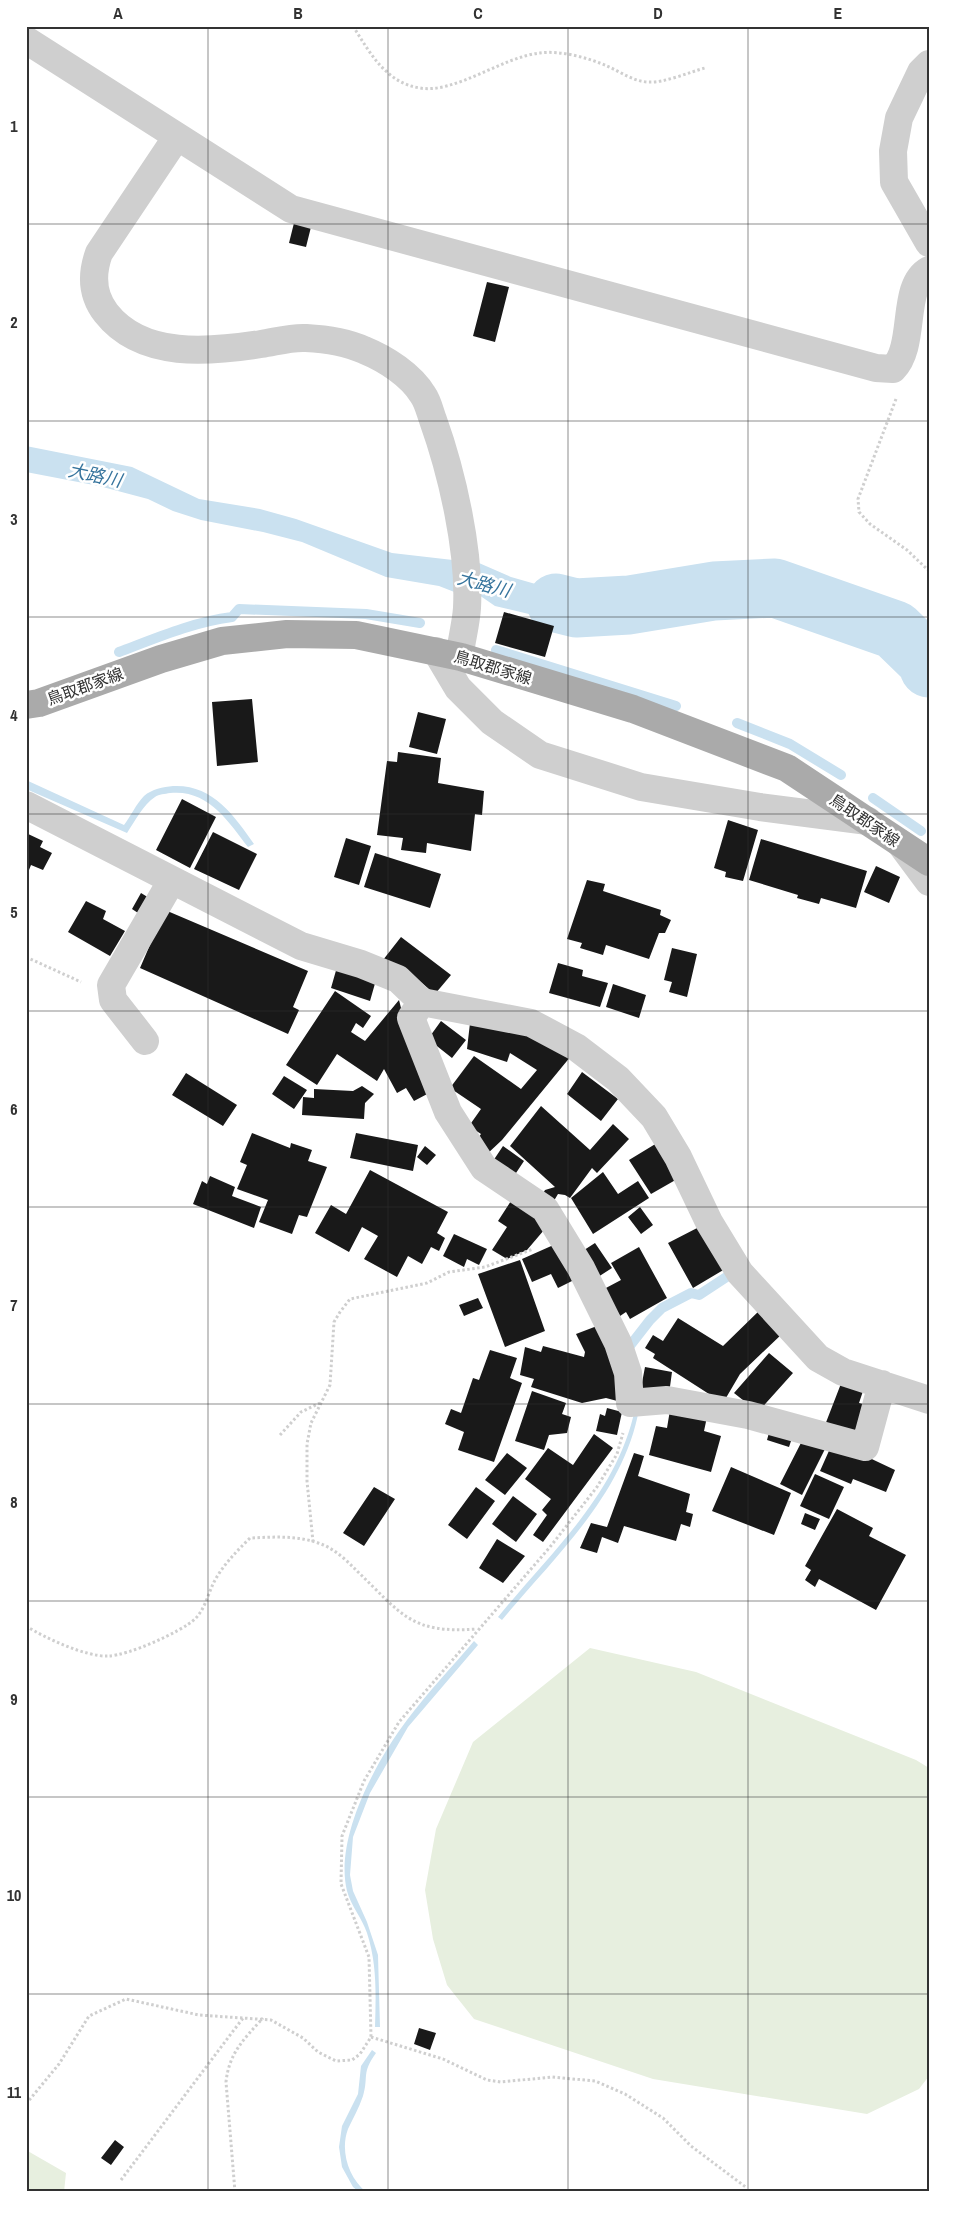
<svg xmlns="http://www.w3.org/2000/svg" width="955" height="2218" viewBox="0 0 955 2218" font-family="'Archivo Narrow','Noto Sans JP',sans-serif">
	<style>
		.green { fill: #e7efdf }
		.water { fill: #cae1f0 }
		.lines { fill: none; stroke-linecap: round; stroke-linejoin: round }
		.stream { stroke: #cae1f0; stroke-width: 10 }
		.river { stroke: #cae1f0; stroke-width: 59 }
		.building { fill: #191919 }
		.path { stroke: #cfcfcf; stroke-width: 3; stroke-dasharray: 2.5 2.5; stroke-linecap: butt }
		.minor { stroke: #cfcfcf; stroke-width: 28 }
		.major { stroke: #aaa; stroke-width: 28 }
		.grid { fill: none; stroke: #323232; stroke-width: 1; stroke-opacity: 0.55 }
		.labels { text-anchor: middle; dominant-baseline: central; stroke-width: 5; stroke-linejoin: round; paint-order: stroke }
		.street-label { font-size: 16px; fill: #323232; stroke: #fff }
		.water-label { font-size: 18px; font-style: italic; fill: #36749d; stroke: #fff }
		.neatline { fill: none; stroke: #323232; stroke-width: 2 }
		.grid-label { font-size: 16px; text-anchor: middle; font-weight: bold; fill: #323232 }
	</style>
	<rect width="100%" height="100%" fill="#fff"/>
	<!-- green -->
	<path class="green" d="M590,1648l106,24 220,88 13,8v308l-10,13 -52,25 -214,-35 -179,-60 -27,-34 -14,-46 -8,-49 11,-61 37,-87z
		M26,2150l40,23 -2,19h-38z"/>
	<!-- water -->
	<path class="water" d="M26,446l106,21 67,32 61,10 36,10 96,34 87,10 32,14 84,24 35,-5 12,20 -15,4 -37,5 -36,-5 -59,-14 -16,-11h-17l-23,-9 -53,-9 -84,-35 -39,-10 -62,-12 -28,-9 -25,-12 -49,-13 -73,-14z
		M26,780l98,45c7,-9 12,-21 20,-29 8,-7 19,-9 29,-10 39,-2 61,29 81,58l-6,3c-20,-26 -40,-58 -78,-54 -5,1 -11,1 -15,4 -12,8 -20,24 -28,36l-101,-44z
		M635,1409h4c-15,85 -84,147 -137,211l-4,-3c53,-65 119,-123 137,-208z
		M474,1641l4,4 -70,82 -38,66 -17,44 -3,38 3,16 14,31 11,33 2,72h-5c1,-32 2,-64 -8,-94 -5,-15 -16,-27 -20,-42 -13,-53 29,-130 60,-171 21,-28 45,-53 67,-79z
		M372,2050l4,3c-15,21 -7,23 -13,43 -4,12 -10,22 -15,33 -8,21 0,48 18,63h-7l-6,-5 -11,-20 -3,-20 3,-21 16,-32 3,-28z"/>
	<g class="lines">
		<!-- stream -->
		<path class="stream" d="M496,650l180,56
			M119,652c37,-14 74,-30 113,-35l7,-8 127,5 54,9
			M737,723l53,21 51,31
			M873,798l48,33
			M629,1347l21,-27 12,-12 29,-15 8,2 32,-21"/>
		<!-- river -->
		<path class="river" d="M556,603l20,5 53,-3 85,-14 61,-3 120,42 33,32 1,6"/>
	</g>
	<!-- building -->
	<path class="building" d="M294,223l17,4 -5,20 -17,-4z
		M487,282l22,5 -14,55 -22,-6z
		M504,612l50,14 -9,31 -50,-14z
		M252,699l6,63 -41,4 -5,-64z
		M418,712l28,7 -9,35 -28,-7z
		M398,752l43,6 -3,25 46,8 -2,24 -7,-1 -4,37 -44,-8 -1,10 -25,-3 2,-12 -26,-3 10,-74 10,1z
		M182,799l34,18 -26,51 -34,-18z
		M728,820l30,10 -15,51 -18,-4 1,-5 -12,-4z
		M213,832l44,22 -18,36 -45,-21z
		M26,833l17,8 -3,6 12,6 -9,17 -12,-5 -2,5 -3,-1z
		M346,838l25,8 -12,39 -25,-8z
		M761,839l106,32 -11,37 -35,-10 -2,6 -22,-6 1,-3 -49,-15z
		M375,853l66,21 -11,34 -66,-21z
		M876,866l24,11 -11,26 -25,-11z
		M587,880l18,4 -2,7 58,19 -1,5 11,5 -6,13h-6l-10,26 -43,-14 -3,10 -23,-7 2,-5 -15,-4z
		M141,893l13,8 -10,16 -12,-8z
		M86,901l20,10 -3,8 22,12 -15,25 -42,-24z
		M165,910l143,61 -15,36 6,3 -11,24 -148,-66z
		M401,937l50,38 -16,19 -17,-14 -35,-20z
		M672,948l25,6 -10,43 -18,-5 3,-10 -8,-2z
		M558,963l25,7 -1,6 26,7 -8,24 -51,-14z
		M337,967l39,13 -6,21 -39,-13z
		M613,984l33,11 -7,23 -33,-11z
		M335,991l36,25 -8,12 -7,-5 -5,9 14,9 34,-41 8,32 24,60 -17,9 -8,-13 -9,5 -13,-24 -7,12 -40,-27 -20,31 -31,-20z
		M441,1021l25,19 -14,18 -24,-19z
		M470,1023l49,7 52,26 -69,84 -16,15 -10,-14 5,-7 -12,-8 12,-17 -31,-21 24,-32 47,33 16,-19 -27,-17 -3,9 -40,-13z
		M582,1072l36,27 -17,22 -34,-27z
		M186,1073l51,32 -14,21 -51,-31z
		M284,1076l23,14 -13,19 -22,-15z
		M362,1086l12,8 -9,9 -1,16 -62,-4 1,-18 11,1v-9l39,2z
		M541,1106l49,44 23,-26 16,15 -32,34 -5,-5 -22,30 -5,-3 -7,-1 -6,10 -11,-7 4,-7 10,-3 -45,-41z
		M252,1133l38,15 1,-5 21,7 -4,11 19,6 -20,50 -8,-2 -7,19 -33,-12 9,-22 -31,-11 10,-24 -7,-3z
		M356,1133l62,12 -5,26 -63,-13z
		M657,1143l22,35 -28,16 -22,-34z
		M425,1146l11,9 -9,10 -10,-8z
		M503,1146l21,15 -10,15 -21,-15z
		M370,1170l78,42 -11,21 8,5 -6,13 -8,-4 -9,17 -14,-8 -11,21 -33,-18 14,-23 -16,-9 -13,25 -34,-19 16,-28 15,9z
		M603,1172l15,22 20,-13 11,17 -56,36 -22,-36z
		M210,1176l25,11 -3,9 29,11 -7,21 -61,-24 9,-23 5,3z
		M511,1201l30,18 3,11 -17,20 -20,9 -15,-9 15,-23 -9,-6z
		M640,1207l13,18 -12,9 -13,-17z
		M701,1226l24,43 -32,19 -25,-45z
		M454,1234l33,15 -8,16 -12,-6 -3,8 -21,-11z
		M558,1243l18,36 -18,9 -7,-14 -19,8 -10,-23z
		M595,1243l17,25 -14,9 -17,-25z
		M639,1247l28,51 -37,21 -4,-7 -6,4 -16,-27 17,-9 -10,-17z
		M520,1260l25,71 -40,16 -27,-73z
		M478,1298l5,10 -19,8 -5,-11z
		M763,1307l20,26 -43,41 -17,29 -70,-45 2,-4 -10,-6 8,-13 10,6 15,-23 45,28z
		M597,1326l23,49 1,27 -15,-4 -24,5 -51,-16 3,-8 -14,-4 5,-28 16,5 2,-6 41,11 1,-5 -9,-18z
		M490,1350l27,8 -7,20 12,5 -28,79 -36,-12 6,-18 -19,-8 6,-15 10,4 12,-35 6,2z
		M769,1353l24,20 -35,39 -24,-19z
		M645,1367l27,5 -3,22 -28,-6z
		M842,1381l21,10 -4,12 12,3 -12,33 -34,-14z
		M532,1391l34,12 -4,11 9,3 -4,16 -18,2 -5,15 -29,-9z
		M607,1408l15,4 -5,23 -21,-4 4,-17 5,2z
		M670,1410l37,7 -3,14 17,5 -10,36 -62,-17 7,-29 11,2z
		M770,1429l23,6 -4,12 -22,-7z
		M594,1434l19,14 -70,94 -10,-7 14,-20 -5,-5 9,-11 -26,-20 23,-31 25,17z
		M804,1437l22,10 -24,48 -22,-11z
		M832,1444l27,9 36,17 -9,22 -33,-13 -2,5 -31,-13z
		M507,1453l20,15 -22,27 -20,-15z
		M634,1453l10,3 -6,20 52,18 -4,18 7,2 -3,13 -9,-3 -5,17 -52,-15 -6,17 -16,-6 -5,16 -17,-5 11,-25 16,4z
		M731,1467l60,26 -17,42 -62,-24z
		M815,1474l29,13 -15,32 -29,-13z
		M374,1487l21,12 -31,47 -21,-13z
		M476,1487l19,14 -28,38 -19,-14z
		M513,1496l24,18 -21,28 -24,-18z
		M837,1509l36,19 -4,8 37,19 -30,55 -57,-31 -4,8 -10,-7 6,-10 -6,-4z
		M805,1513l15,6 -5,11 -14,-6z
		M497,1539l28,17 -22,27 -24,-15z
		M419,2028l17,5 -6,17 -16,-6z
		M115,2140l9,7 -13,18 -10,-7z"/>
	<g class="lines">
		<!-- path -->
		<path class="path" d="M353,26c17,27 33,57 67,62 35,6 82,-31 120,-35 20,-3 49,5 67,13 14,6 27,16 42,16 15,1 41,-10 56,-14
			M896,399l-38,100 1,13 11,12 37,26 22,21
			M26,957l55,25
			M280,1435l21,-23 19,-9
			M313,1542l-6,-61v-37l4,-21 19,-38 4,-63 6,-10 10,-13 77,-16 22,-11 36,-5 48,-18
			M26,1626c19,12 60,31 82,30 19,0 73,-24 87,-37 10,-10 13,-25 19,-37 9,-17 22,-30 36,-44 24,-1 48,-3 71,6 14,5 26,17 36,27 45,43 53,63 120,58
			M371,2037l72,22 44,21 14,2 51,-5 43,4 30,13 38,24 28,28 56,42
			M26,2104l33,-40 30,-48 37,-17 73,16 72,5 32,18 15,14 18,9 16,-1 8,-6 11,-17 -2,-80 -28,-73 1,-48 22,-55 35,-59 151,-175 47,-60 20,-33 6,-21
			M121,2180l122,-162
			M235,2192l-9,-110c3,-29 18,-43 37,-64"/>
		<!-- minor -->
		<path class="minor" d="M26,40l265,169 585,159 17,1c24,-24 7,-83 36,-99
			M929,64l-8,8 -22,46 -6,33 1,31 35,61
			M176,138l-77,115c-8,22 -7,42 7,60 36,46 104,39 155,31 14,-2 30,-7 45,-6 19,1 40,4 58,12 22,9 47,25 59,45 5,7 7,17 10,25 19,53 37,131 34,188 -1,15 -5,30 -7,45l1,4
			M436,651l22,37 34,34 48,33 101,32 119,20 108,14
			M26,805l275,141 60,18 37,15 24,23 109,21 45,24 42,32 36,38 24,40 31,65 31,51 78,85 25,14 86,28
			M900,843l29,39
			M422,1002l-11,16 37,94 36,56 61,41 36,59 37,75 10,30 2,30 37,-3 81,15 117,32 17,-63
			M145,1041l-32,-41 -2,-15 61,-105"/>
		<!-- major -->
		<path class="major" d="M26,705l13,-2 122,-44 61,-18 65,-7 69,1 105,22 172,52 154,59 142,94"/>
	</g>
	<!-- grid -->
	<path class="grid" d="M208,26v2166M388,26v2166M568,26v2166M748,26v2166M26,224h903M26,421h903M26,617h903M26,814h903M26,1011h903M26,1207h903M26,1404h903M26,1601h903M26,1797h903M26,1994h903"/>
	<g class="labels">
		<!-- street labels -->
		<g class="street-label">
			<text transform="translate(493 667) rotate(17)">鳥取郡家線</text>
			<text transform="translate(85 686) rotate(-20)">鳥取郡家線</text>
			<text transform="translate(865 820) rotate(34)">鳥取郡家線</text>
		</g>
		<!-- water labels -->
		<g class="water-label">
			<text transform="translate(95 475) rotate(12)">大路川</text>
			<text transform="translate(484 584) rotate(15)">大路川</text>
		</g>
	</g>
	<!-- border -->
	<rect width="955" height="2218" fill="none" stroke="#ffffff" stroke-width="55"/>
	<rect x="28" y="28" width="900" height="2162" class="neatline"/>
	<g class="grid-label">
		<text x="118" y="19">A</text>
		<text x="298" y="19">B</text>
		<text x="478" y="19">C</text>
		<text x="658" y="19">D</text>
		<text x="838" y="19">E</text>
		<text x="14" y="132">1</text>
		<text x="14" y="328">2</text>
		<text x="14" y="525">3</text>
		<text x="14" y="721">4</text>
		<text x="14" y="918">5</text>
		<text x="14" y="1115">6</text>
		<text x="14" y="1311">7</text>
		<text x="14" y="1508">8</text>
		<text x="14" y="1705">9</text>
		<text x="14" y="1901">10</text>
		<text x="14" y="2098">11</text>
	</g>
</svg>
